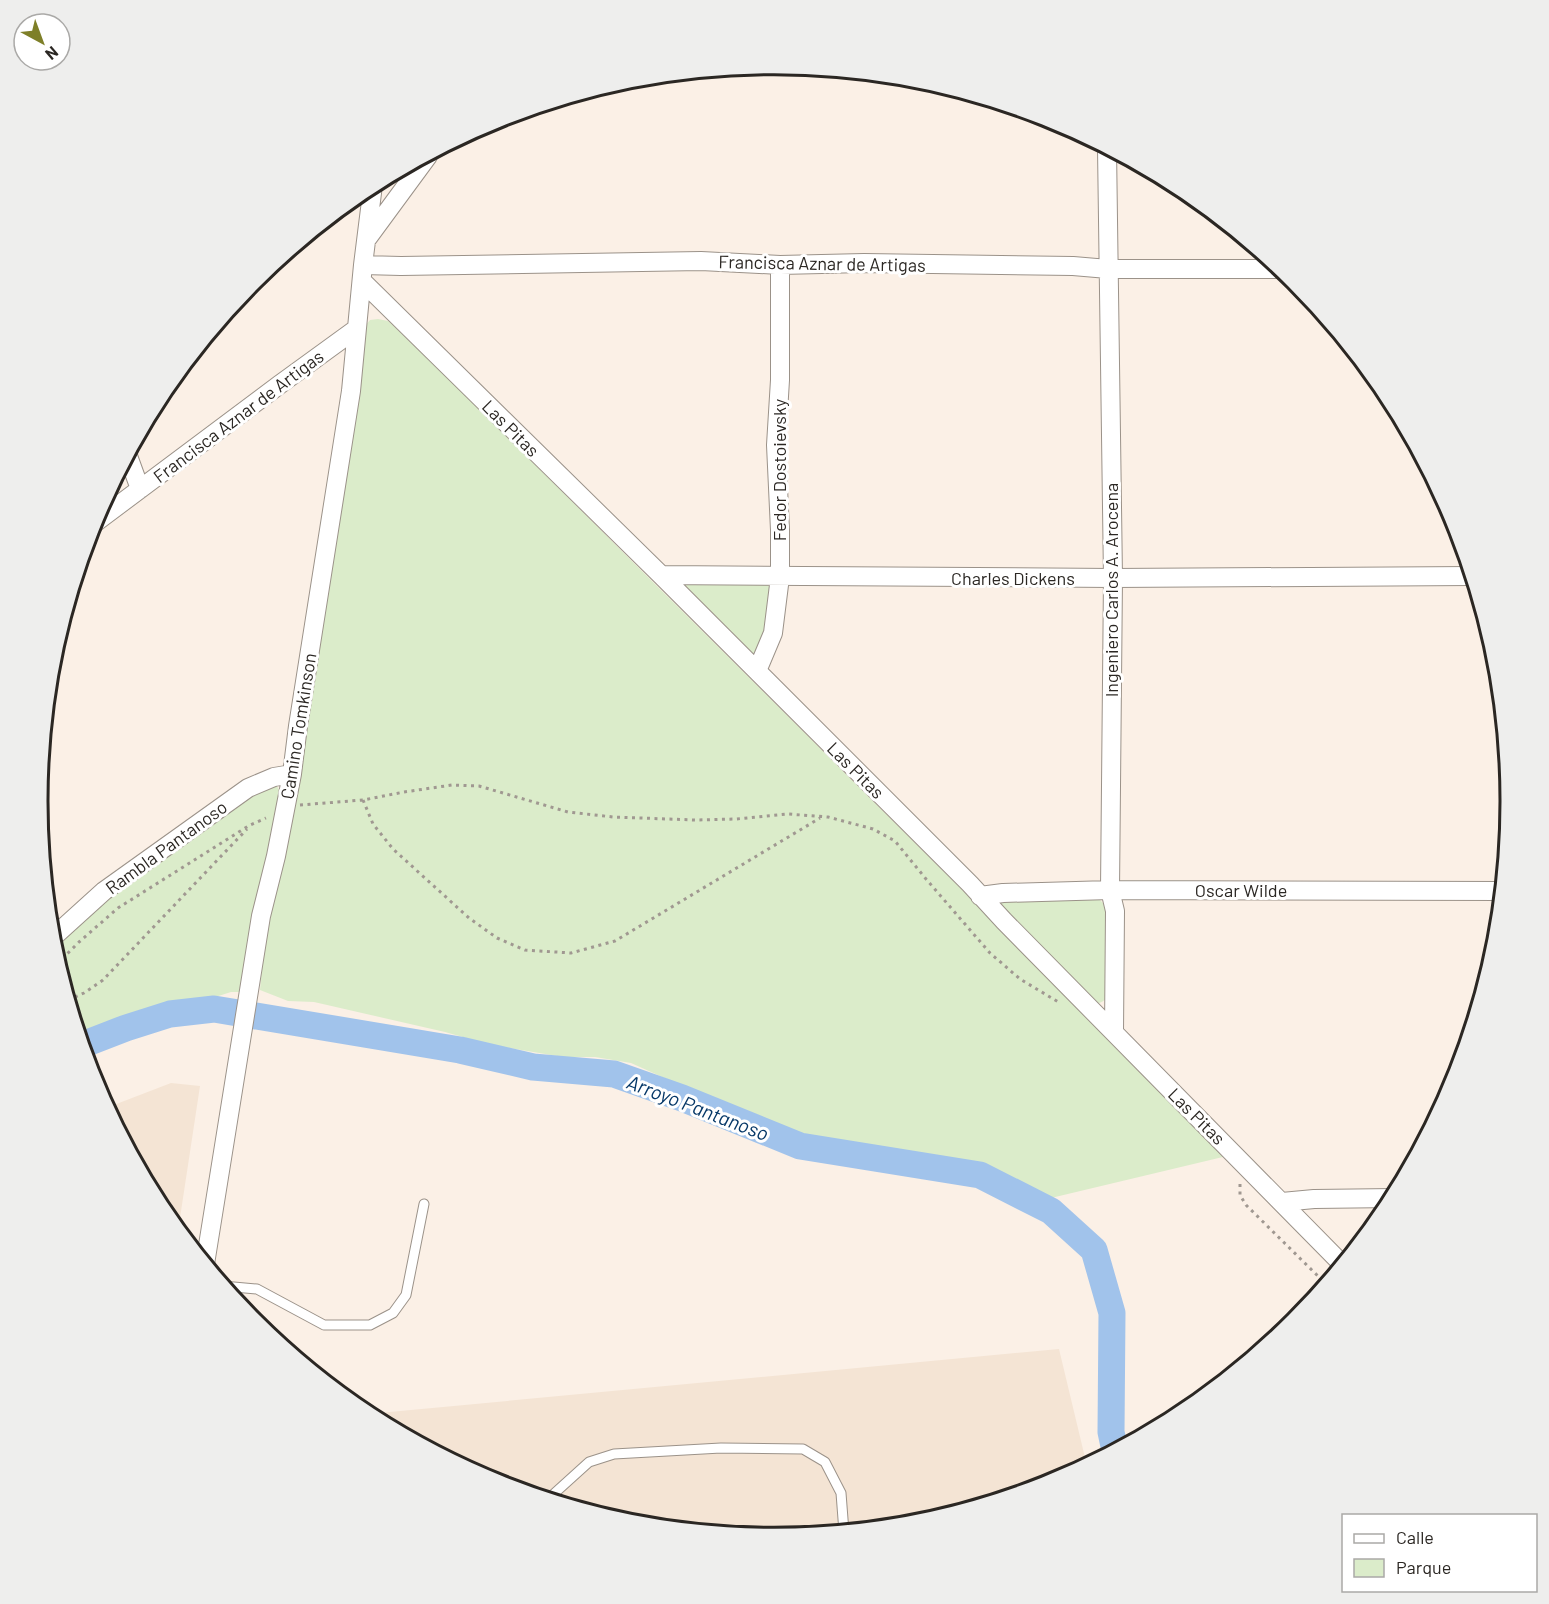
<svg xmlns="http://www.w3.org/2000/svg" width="1549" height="1604" viewBox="0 0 1549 1604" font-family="Barlow,sans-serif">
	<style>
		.built { fill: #f4e4d4 }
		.green { fill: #dbecca }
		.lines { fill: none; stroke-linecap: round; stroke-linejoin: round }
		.river { stroke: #a1c3eb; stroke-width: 27 }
		.service-casing { stroke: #9b9289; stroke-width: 11 }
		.minor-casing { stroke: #9b9289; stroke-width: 20 }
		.path { stroke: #a09891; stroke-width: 3; stroke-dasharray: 3 4.5; stroke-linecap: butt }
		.service { stroke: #fff; stroke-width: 9 }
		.minor { stroke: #fff; stroke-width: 18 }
		.labels { text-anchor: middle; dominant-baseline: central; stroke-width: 6; stroke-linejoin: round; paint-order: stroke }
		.street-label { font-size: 18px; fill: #2b2723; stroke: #fff }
		.water-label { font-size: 20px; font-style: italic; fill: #053767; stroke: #fff }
		.rim { fill: none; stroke: #2b2723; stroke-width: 3 }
	</style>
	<rect width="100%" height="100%" fill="#fbf0e6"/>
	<!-- built -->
	<path class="built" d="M171,1083l29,3 -22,145 -16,-20 -56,-103z
		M1059,1349l28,117 -31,17 -138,42 -144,14 -144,-14 -138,-42 -124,-67v-2z"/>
	<!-- green -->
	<path class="green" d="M378,319l10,2 7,6 63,61 655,652 114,116 -176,42 -35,-14 -40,-12 -39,-3 -32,-5 -52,-13 -56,-17 -59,-23 -107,-48 -36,-6h-32l-72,-12 -46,-13 -131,-30 -26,-1 -28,-11 5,-57 100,-607 5,-6z
		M684,583h82l6,6 -8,50 -8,14 -7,1 -69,-67z
		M269,783l7,1 3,6 -1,9 -39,193h-8l-22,7 -87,17 -44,18 -25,-85 32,-33 37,-32z
		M1098,898l6,6 4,9 -1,85c-6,5 -9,7 -16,3l-92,-99 5,-2z"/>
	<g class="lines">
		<!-- river -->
		<path class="river" d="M82,1045l44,-17 44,-14 44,-5 246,41 73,17 81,7 68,24 118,48 180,29 71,36 43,39 18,63 -1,119 4,19"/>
		<!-- service casing -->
		<g class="service-casing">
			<path id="service" d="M223,1286l34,3 67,36h46l23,-12 13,-18 18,-91
				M547,1500l42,-38 25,-8 107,-6 82,1 22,13 16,31 3,39"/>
		</g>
		<!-- minor casing -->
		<g class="minor-casing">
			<path id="minor" d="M1107,148l6,430 -3,312 5,21 -1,121
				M367,239l61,-83
				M363,265l38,1 300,-5 79,4 84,-2 209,3 35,3h173
				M362,281l299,294 309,309 34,37 339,344
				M128,456l12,33
				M92,525l187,-140 77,-56
				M661,575l452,3 359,-2
				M757,671l16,-38 7,-56v-47l-4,-85 4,-65v-115
				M980,896l23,-3 107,-3 393,1
				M51,939l53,-48 144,-103 26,-11 18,-3
				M1282,1202l32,-3 80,-1
				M205,1264l56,-348 15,-60 16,-82 6,-48 53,-335 12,-126 10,-80"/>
		</g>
		<!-- path -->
		<path class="path" d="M363,800l10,24 20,25 76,69 28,20 28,12 46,3 44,-12 205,-123
			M300,805l63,-5 41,-8 48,-7 27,1 89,26 45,5 82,3 41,-1 52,-5 40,3 45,12 22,12 31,38 64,74 30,26 40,24
			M57,964l22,-22 39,-34 132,-83 16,-7
			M68,1000l16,-7 19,-13 144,-151
			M1240,1184v11l6,10 81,80"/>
		<!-- service -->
		<use href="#service" class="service"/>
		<!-- minor -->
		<use href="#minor" class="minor"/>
	</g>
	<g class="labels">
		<!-- street labels -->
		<g class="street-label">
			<text transform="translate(822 263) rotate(1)">Francisca Aznar de Artigas</text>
			<text transform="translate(238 416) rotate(-37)">Francisca Aznar de Artigas</text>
			<text transform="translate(511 428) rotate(45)">Las Pitas</text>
			<text transform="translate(779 470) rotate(-90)">Fedor Dostoievsky</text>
			<text x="1013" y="578">Charles Dickens</text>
			<text transform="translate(1111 590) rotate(-90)">Ingeniero Carlos A. Arocena</text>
			<text transform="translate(298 726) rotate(-81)">Camino Tomkinson</text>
			<text transform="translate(856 770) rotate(45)">Las Pitas</text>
			<text transform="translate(166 847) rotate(-36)">Rambla Pantanoso</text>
			<text x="1241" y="890">Oscar Wilde</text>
			<text transform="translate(1197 1116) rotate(45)">Las Pitas</text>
		</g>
		<!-- water labels -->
		<g class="water-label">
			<text transform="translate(698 1107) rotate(21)">Arroyo Pantanoso</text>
		</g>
	</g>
	<!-- crop -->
	<path d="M0 0H1549V1604H0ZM48 801a726 726 0 1 1 1452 0a726 726 0 1 1-1452 0Z" fill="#eeeeed" fill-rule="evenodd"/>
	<path class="rim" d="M48 801a726 726 0 1 1 1452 0a726 726 0 1 1-1452 0Z"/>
	<!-- legend -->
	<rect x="1342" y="1514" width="195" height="78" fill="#ffffff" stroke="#aaa9a7" stroke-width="1.5"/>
	<rect x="1354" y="1534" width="30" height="9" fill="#ffffff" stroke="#aaa9a7" stroke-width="1.5"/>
	<text x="1396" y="1544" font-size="18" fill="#2b2723">Calle</text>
	<rect x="1354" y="1559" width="30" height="18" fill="#dbecca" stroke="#aaa9a7" stroke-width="1.5"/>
	<text x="1396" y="1574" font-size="18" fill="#2b2723">Parque</text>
	<!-- north arrow -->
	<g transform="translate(42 42) rotate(139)"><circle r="28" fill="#ffffff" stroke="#aaa9a7" stroke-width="1.5"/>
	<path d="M0-4.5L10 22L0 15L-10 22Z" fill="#7e7f28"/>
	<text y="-9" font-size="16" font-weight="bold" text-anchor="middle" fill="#2b2723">N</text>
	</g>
</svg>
